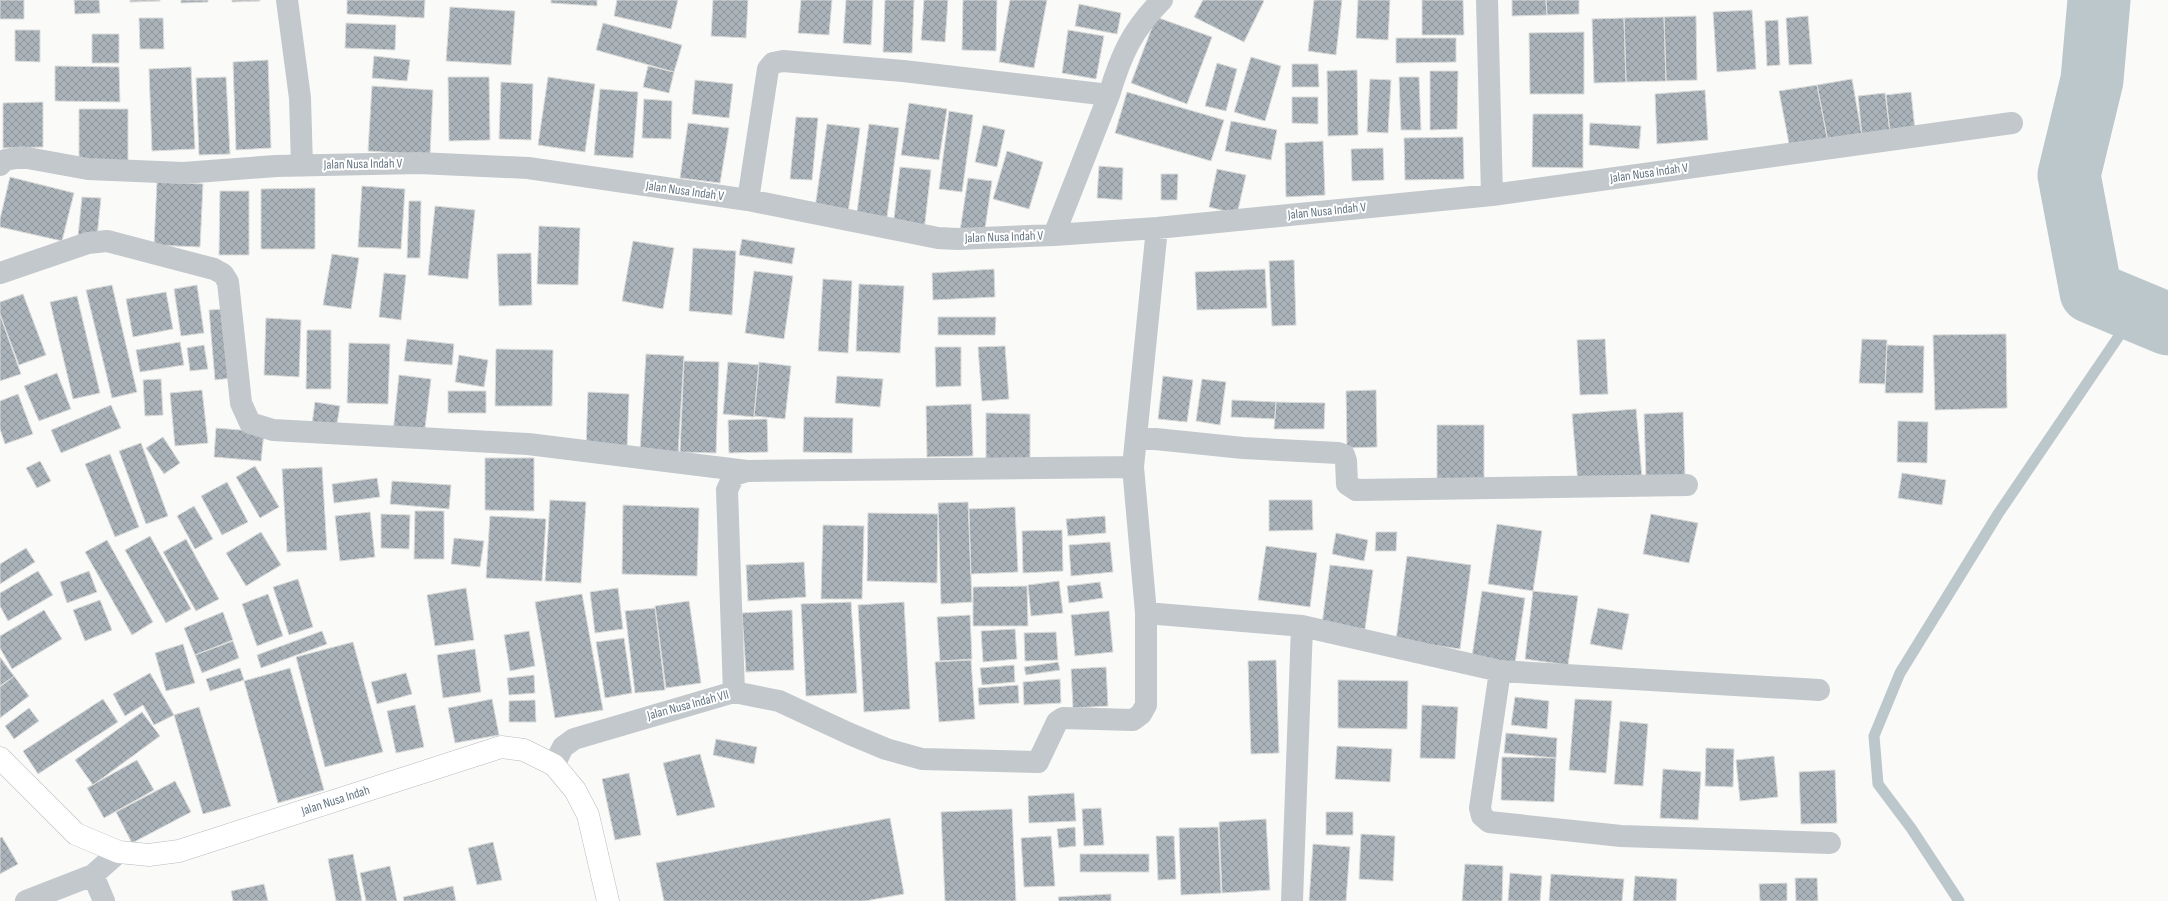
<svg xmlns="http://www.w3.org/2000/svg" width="2168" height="901" viewBox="0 0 2168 901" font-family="'Sofia Sans Condensed',sans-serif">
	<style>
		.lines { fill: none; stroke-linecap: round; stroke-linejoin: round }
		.stream { stroke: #bbc7cb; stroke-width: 11 }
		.river { stroke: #bbc7cb; stroke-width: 63 }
		.building { fill: url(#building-cross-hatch); stroke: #dcdcda }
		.major-casing { stroke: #b5babe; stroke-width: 23 }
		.minor { stroke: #c3c8cc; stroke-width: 22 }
		.major { stroke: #fff; stroke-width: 22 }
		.labels { text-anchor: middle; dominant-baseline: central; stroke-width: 4; stroke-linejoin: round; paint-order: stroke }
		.street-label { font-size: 13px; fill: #657683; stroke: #fff }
	</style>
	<defs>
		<pattern id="building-cross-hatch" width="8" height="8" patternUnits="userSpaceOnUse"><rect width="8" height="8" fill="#aab3b9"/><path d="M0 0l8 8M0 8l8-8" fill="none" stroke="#8e969c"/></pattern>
	</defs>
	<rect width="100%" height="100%" fill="#fafaf8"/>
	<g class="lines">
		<!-- stream -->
		<path class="stream" d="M1959,901l-48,-73 -33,-44 -4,-48 26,-63 98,-159 138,-203"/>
		<!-- river -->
		<path class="river" d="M2099,0l-7,80 -23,95 22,117 77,32"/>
	</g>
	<!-- building -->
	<path class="building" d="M0,0h24v19h-24z
		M74,0h25l1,13 -25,1z
		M130,0h30v1l-30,1z
		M181,0h27v2l-27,1z
		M232,0h28v1l-28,1z
		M347,0h78l-1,18 -77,-4z
		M551,0h46v6l-46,-3z
		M617,0h61l-7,29 -57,-13z
		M713,0h35l-2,38 -35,-2z
		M801,0h31l-3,35 -31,-2z
		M846,0h27l-2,45 -28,-2z
		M885,0h29l-2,53 -29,-1z
		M924,0h24l-3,42 -24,-2z
		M963,0h34l-1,51 -34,-1z
		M1010,0h37l-13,68 -35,-6z
		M1203,0h59l2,1 -20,41 -50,-25z
		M1314,0h28l-6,55 -28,-4z
		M1358,0h32l-2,40 -32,-2z
		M1422,0h41l1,35h-42z
		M1512,0h34l1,15 -35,1z
		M1546,0h33v14l-32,1z
		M1079,4l42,9 -4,21 -42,-8z
		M450,7l65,4 -4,54 -65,-4z
		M1752,10l4,59 -39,3 -4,-60z
		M1696,16l1,64 -31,1 -2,-64z
		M1808,16l4,48 -23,1 -3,-47z
		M1156,17l56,20 -25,67 -56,-21z
		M1664,17l2,64 -40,1 -2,-64z
		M139,18h24l1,31h-24z
		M1624,18l2,64 -32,1 -2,-64z
		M1778,20l2,45 -13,1 -2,-45z
		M346,23l50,2 -1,25 -50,-2z
		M603,23l79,22 -8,27 -78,-22z
		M15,30h25v32l-25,-1z
		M1068,30l36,6 -8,43 -34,-6z
		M1584,32v62h-54l-1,-61z
		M92,34h27v29h-27z
		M1396,38h60v24l-60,1z
		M374,56l36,4 -3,21 -35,-3z
		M1251,57l30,9 -16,55 -31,-9z
		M268,60l3,88 -35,2 -3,-88z
		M1217,63l20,6 -11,42 -21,-5z
		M1292,64h26l1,23h-27z
		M55,66l64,1 1,35 -65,-1z
		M648,66l26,6 -5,21 -26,-6z
		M191,67l4,82 -43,2 -3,-82z
		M1357,70l1,65 -30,1 -1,-65z
		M1430,71h28l-1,58 -27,1z
		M226,77l4,77 -31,1 -3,-77z
		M448,77h41l1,63 -41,1z
		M548,77l47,7 -10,68 -47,-7z
		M1399,77h20l2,53h-20z
		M1370,79l21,1 -3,53 -21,-1z
		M1852,79l10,57 -34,6 -11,-57z
		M695,80l38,4 -4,34 -37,-4z
		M501,82l32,2 -2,56 -32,-1z
		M1817,85l11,57 -38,7 -11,-58z
		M372,86l61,4 -3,65 -62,-4z
		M600,89l38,3 -5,66 -39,-3z
		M1705,90l3,50 -51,4 -2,-50z
		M1127,92l97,28 -13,41 -96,-28z
		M1911,92l4,38 -25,3 -4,-38z
		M1885,93l5,40 -28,3 -4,-40z
		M1292,97h26v27l-26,-1z
		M644,99l28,2 -1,38 -29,-1z
		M43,102v45l-40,1v-45z
		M909,103l38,6 -8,51 -38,-5z
		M79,109h49v53l-49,-1z
		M949,111l24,4 -11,77 -23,-3z
		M1533,114h50v54l-51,-1z
		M796,117l22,1 -6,62 -22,-1z
		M1231,121l46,9 -6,30 -46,-9z
		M688,123l41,5 -9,55 -40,-5z
		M1590,123l51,3 -2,23 -50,-4z
		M827,124l33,4 -12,85 -33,-5z
		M869,124l30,4 -13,96 -30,-5z
		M983,125l22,5 -8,37 -22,-5z
		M1463,137l1,42 -59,1 -1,-42z
		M1323,141l2,54 -39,2 -1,-54z
		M1383,148l1,32 -32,1 -1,-32z
		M1007,151l36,11 -14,47 -36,-10z
		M1099,166l24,2 -1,32 -25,-2z
		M900,167l31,3 -7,61 -31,-4z
		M1217,169l29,6 -9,39 -28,-7z
		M1161,174h17l-1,26h-16z
		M10,177l64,16 -12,48 -62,-14v-8z
		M968,178l24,3 -8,54 -24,-4z
		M157,182l46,2 -3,63 -46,-2z
		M362,186l43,3 -4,60 -43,-2z
		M315,188v61h-54v-60z
		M220,191h29v64h-30z
		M82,197l19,1 -4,39 -19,-1z
		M409,201h12l-1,57h-13z
		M435,206l40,4 -7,69 -40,-4z
		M539,226l41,2 -2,57 -41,-1z
		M742,239l53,9 -3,16 -53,-9z
		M633,241l41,7 -11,61 -41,-8z
		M693,248l43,3 -4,64 -43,-4z
		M531,253l1,52 -33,1 -2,-52z
		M332,254l27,4 -8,51 -28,-4z
		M1294,260l2,65 -24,1 -3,-65z
		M994,269l1,28 -62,3 -1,-27z
		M1265,269l2,39 -70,2 -2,-38z
		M754,271l39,5 -9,63 -39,-6z
		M384,273l22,2 -5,45 -22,-3z
		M823,279l29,2 -4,72 -30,-2z
		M859,284l45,2 -4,67 -44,-2z
		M112,285l25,107 -25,6 -26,-108z
		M197,285l7,48 -23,3 -7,-47z
		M166,292l7,37 -40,8 -7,-38z
		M23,294l23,61 -27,10 -19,-51v-12z
		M77,296l23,97 -27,6 -23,-97z
		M226,309l6,69 -17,2 -6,-70z
		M0,315l21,59 -21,7z
		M938,317h58l-1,18h-57z
		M266,318l35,2 -2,57 -35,-2z
		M307,330h24v59h-25z
		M2006,334l1,74 -72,2 -2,-75z
		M407,339l47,5 -2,21 -48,-4z
		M1605,339l3,55 -28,1 -3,-55z
		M1862,339l25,1 -2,44 -26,-1z
		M180,342l4,23 -44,7 -4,-22z
		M349,343l41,1 -2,60 -41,-1z
		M204,345l4,24 -18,2 -3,-23z
		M1887,345l37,1 -1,47h-38z
		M1005,346l4,53 -27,2 -4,-54z
		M935,347h26v39l-25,1z
		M496,349l57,1 -1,56h-57z
		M646,354l38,2 -6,98 -38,-3z
		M459,355l29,5 -4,27 -29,-5z
		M684,361l35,1 -3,91 -36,-1z
		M728,362l31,3 -5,52 -31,-3z
		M759,362l32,4 -6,53 -31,-3z
		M57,373l14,36 -32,12 -15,-35z
		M399,375l32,4 -7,57 -31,-4z
		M837,376l46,3 -3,28 -45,-4z
		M1163,376l30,4 -6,42 -29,-3z
		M161,379l2,36 -18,1 -2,-36z
		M1202,379l24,3 -6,43 -24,-4z
		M202,390l6,53 -33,3 -5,-53z
		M1376,390l1,57 -30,1 -1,-57z
		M448,391h38v22h-38z
		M588,392l41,2 -2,57 -41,-3z
		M18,394l15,40 -28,10 -5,-15v-28z
		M1232,400l44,2 -1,17 -44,-2z
		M315,402l25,4 -4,23 -24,-5z
		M1276,402l49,1 -1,26h-50z
		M971,404l2,52 -46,1 -1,-51z
		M111,405l10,23 -60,25 -10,-23z
		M1636,409l6,68 -64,6 -6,-69z
		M1683,412l2,64 -39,2 -2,-64z
		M986,413l44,1v48h-44z
		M804,417l49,1 -1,35 -49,-1z
		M767,419l1,33 -39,1 -1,-33z
		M1898,421l30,1 -1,41 -30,-1z
		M1437,425h47v59l-47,1z
		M216,428l48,4 -3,29 -47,-4z
		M163,437l17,26 -16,11 -18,-26z
		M141,443l27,73 -22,8 -27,-73z
		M110,454l29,73 -24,10 -30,-73z
		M485,458h49v53l-49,-1z
		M40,461l11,20 -14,7 -11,-20z
		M255,466l24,41 -19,11 -24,-41z
		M322,467l5,83 -40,2 -5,-83z
		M1902,473l44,7 -4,25 -44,-7z
		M377,478l3,19 -46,6 -2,-19z
		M392,481l59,4 -2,24 -59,-5z
		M227,482l21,40 -26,13 -21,-39z
		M550,500l36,2 -5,81 -36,-2z
		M1269,500h43l1,30 -44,1z
		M968,502l4,100 -31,2 -3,-101z
		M623,505l76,3 -2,68 -75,-2z
		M194,506l19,33 -18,10 -18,-33z
		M1015,507l3,65 -47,2 -2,-65z
		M415,511h29v48h-30z
		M370,512l5,45 -35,4 -5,-45z
		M868,513l70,1 -1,69 -70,-2z
		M381,514l29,1 -1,34 -28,-1z
		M1651,514l47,9 -9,40 -46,-9z
		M490,516l56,3 -4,62 -56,-3z
		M1105,516l1,17 -38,3 -2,-17z
		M1497,524l45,7 -9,60 -45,-7z
		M823,525l41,1 -2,73h-41z
		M1062,530l1,41 -40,2 -1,-42z
		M261,532l20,33 -35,21 -20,-33z
		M1376,532h21l-1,19h-21z
		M1336,533l32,7 -4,21 -32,-7z
		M150,536l41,73 -25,14 -41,-73z
		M454,538l30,3 -4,26 -29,-3z
		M186,539l33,60 -23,12 -33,-59z
		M107,540l46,82 -21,13 -47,-83z
		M1110,542l3,30 -42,4 -2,-31z
		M1266,546l51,7 -7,54 -52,-7z
		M26,548l9,14 -35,22v-20z
		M1407,556l64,9 -11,84 -64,-9z
		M804,562l2,35 -58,4 -2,-36z
		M1330,565l43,5 -8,59 -43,-5z
		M38,571l15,24 -45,26 -8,-15v-13z
		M89,571l8,21 -30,11 -7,-21z
		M298,579l15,48 -24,8 -16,-48z
		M1059,581l4,32 -32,3 -3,-31z
		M1100,582l3,16 -34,5 -2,-17z
		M1027,586l1,40h-55v-39z
		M466,588l8,52 -39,6 -8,-51z
		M618,588l5,41 -28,4 -5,-41z
		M1482,591l43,7 -10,65 -43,-7z
		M1533,591l45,5 -10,69 -43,-6z
		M268,594l15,42 -26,10 -15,-42z
		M582,594l21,116 -48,8 -20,-116z
		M100,600l12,30 -27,11 -12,-31z
		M689,601l12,82 -35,5 -11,-82z
		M851,602l6,91 -51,3 -5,-92z
		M904,602l6,107 -46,3 -6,-107z
		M655,608l10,82 -30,3 -10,-82z
		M1598,608l31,6 -7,36 -32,-6z
		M44,610l18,29 -50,30 -12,-21v-12z
		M792,610l2,60 -48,2 -4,-59z
		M1109,611l4,41 -38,4 -4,-41z
		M223,612l10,28 -38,15 -11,-27z
		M970,615l2,44 -32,2 -3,-44z
		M1015,629l2,30 -34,3 -2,-31z
		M322,631l5,13 -66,24 -4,-13z
		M529,631l6,35 -25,5 -6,-36z
		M1056,632l2,28 -33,1 -1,-28z
		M624,638l8,55 -27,5 -9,-56z
		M233,641l6,17 -37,15 -7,-18z
		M353,642l30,110 -58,15 -29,-110z
		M183,644l12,39 -29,8 -11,-38z
		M475,649l6,43 -38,6 -6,-43z
		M0,657l14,19 -14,10z
		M971,660l4,59 -36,3 -4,-60z
		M1276,660l3,93 -28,1 -3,-93z
		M1058,662l2,8 -34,5 -2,-8z
		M1014,665l1,17 -33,3 -2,-17z
		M1106,667l2,39 -35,2 -2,-39z
		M240,668l4,12 -34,11 -4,-12z
		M290,668l34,122 -46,13 -34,-122z
		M150,673l24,42 -20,10 -11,-20 -18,11 -12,-22z
		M406,673l6,21 -35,10 -6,-22z
		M534,675l1,18 -26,2 -2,-17z
		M14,676l15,20 -29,22v-31z
		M1060,679l1,24 -37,2 -1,-23z
		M1338,680l70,1 -1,48 -69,-1z
		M1018,685l1,18 -40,2 -1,-17z
		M1515,697l34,4 -2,28 -36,-4z
		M103,699l15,23 -80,52 -15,-23z
		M492,699l7,36 -44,8 -7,-35z
		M1575,699l37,2 -6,72 -37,-3z
		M535,700l1,22h-27v-21z
		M415,705l9,42 -28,6 -9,-42z
		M1422,705l36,2 -3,52 -35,-1z
		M199,707l32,99 -28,8 -29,-99z
		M29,708l10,13 -25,18 -9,-13z
		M142,712l18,24 -67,49 -18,-25z
		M1620,721l28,3 -5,62 -29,-2z
		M1506,733l51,5 -1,20 -52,-5z
		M716,739l41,8 -3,17 -41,-9z
		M1337,746l55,3 -2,33 -55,-3z
		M1706,748l28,1 -1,38 -28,-1z
		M700,754l15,53 -38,9 -14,-53z
		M1774,756l4,41 -38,4 -4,-41z
		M1502,757l54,1 -2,44 -53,-2z
		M137,760l17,30 -50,28 -17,-30z
		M1663,769l38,3 -3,48 -38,-2z
		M1835,770l2,53 -36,1 -2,-52z
		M629,773l12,62 -26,5 -13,-61z
		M175,781l16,31 -59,31 -16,-31z
		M1074,793l2,28 -47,2 -1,-27z
		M1101,808l3,37 -20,1 -2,-37z
		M1012,809l4,92h-71l-4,-89z
		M1326,812h27v23h-27z
		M890,818l14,76 -39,7h-201l-8,-38z
		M1266,819l4,71 -48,3 -3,-71z
		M1075,827l1,19 -17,2 -2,-19z
		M1218,827l3,66 -40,2 -2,-67z
		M1361,834l34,2 -2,45 -34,-2z
		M1051,836l4,50 -31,1 -3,-49z
		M1156,836h18l2,43 -18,1z
		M2,837l16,27 -18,10v-36z
		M493,842l9,38 -25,5 -9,-37z
		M1313,844l37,3 -4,54h-37z
		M353,854l9,47h-26l-8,-42z
		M1080,854h69v18h-69z
		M1465,864l38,2 -1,35h-40z
		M390,866l7,35h-31l-6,-28z
		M1510,873l32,3 -2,25h-32z
		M1551,874l73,5 -2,22h-73z
		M1635,876l42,3 -1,22h-43z
		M1795,878h22l1,23h-22z
		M1787,883v18h-27l-1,-17z
		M264,884l4,17h-35l-2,-10z
		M453,886l3,15h-52l-1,-4z
		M1111,894v7h-52l-1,-4z"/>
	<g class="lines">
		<!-- major casing -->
		<g class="major-casing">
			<g id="major">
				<path id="s1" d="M0,758l76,76 43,18 30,3 30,-4 322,-104 23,3 30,15 21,25 13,25 20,86"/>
			</g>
		</g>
		<!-- minor -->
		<path class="minor" d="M287,0l13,98 2,68
			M1487,0l5,195
			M0,165l5,-5 17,-3 66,12 95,4 93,-7 143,-3 109,5 220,32 190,38 20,1 96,-4 103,-7 335,-33 520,-72
			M748,200l20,-131 5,-6 10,-2 120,10 206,24c12,-40 23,-65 53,-95
			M1054,235l55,-140
			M0,273l88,-30 19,-2 107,28 9,5 5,8 13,121 9,20 23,7 255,14 219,27 386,-4
			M1136,437l107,11 95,5 6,2 2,6 1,23 9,6 331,-5
			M1146,613l156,13 198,45 319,19
			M1500,671l-20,137 2,8 7,6 132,14 209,7
			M734,692l-7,-202 7,-15 13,-4
			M554,765l9,-18 11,-8 160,-47 45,9 71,33 36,15 36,10 116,3 19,-40 6,-4 70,2 8,-6 5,-9v-92l-13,-146 24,-239
			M93,875l11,26
			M26,901l67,-26 26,-23
			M1292,901l10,-275"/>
		<!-- major -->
		<use href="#major" class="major"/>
	</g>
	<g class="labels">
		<!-- street labels -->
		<g class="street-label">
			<text transform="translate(363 164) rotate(-1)">Jalan Nusa Indah V</text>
			<text transform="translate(1649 173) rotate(-8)">Jalan Nusa Indah V</text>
			<text transform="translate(685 191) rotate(8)">Jalan Nusa Indah V</text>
			<text transform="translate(1327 211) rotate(-6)">Jalan Nusa Indah V</text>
			<text transform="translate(1004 237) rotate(-2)">Jalan Nusa Indah V</text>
			<text transform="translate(688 705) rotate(-15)">Jalan Nusa Indah VII</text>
			<text stroke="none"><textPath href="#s1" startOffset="379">Jalan Nusa Indah</textPath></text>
		</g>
	</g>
</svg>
